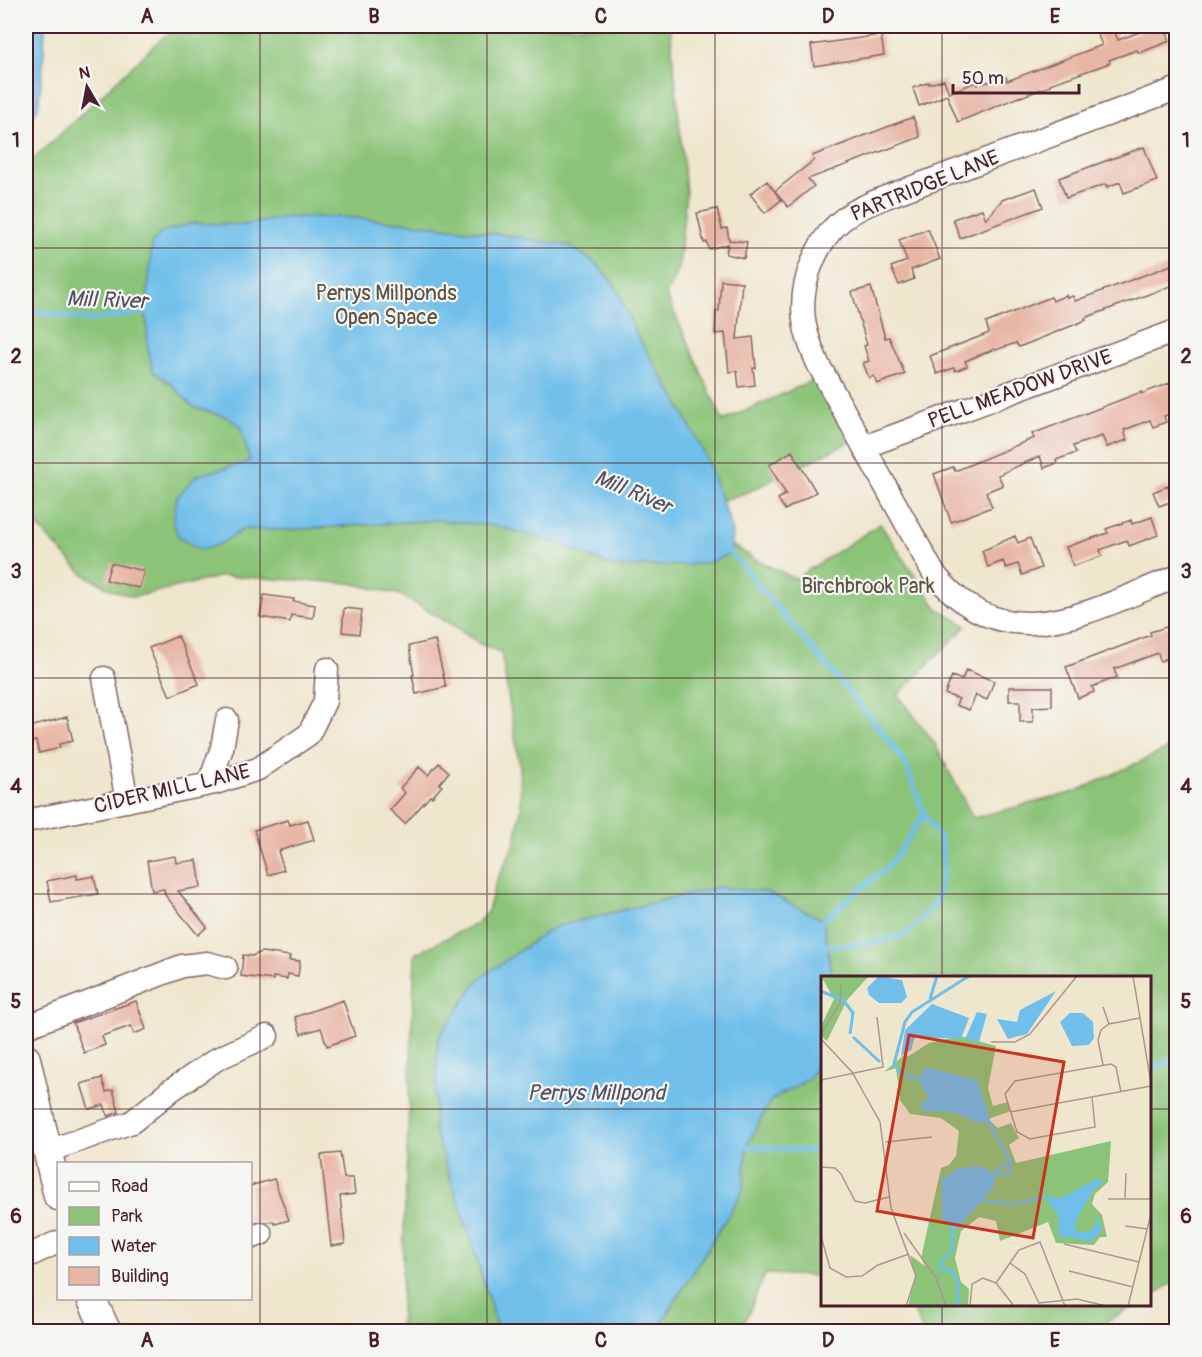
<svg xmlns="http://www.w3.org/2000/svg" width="1202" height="1357" viewBox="0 0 1202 1357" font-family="Pangolin,sans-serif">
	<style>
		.green { fill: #8bc478; stroke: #6a7252; stroke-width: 1.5 }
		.water { fill: #6fbfea; stroke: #5c6f8a; stroke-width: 1.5 }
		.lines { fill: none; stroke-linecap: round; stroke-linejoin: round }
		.stream { stroke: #6fbfea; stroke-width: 5 }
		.building { fill: #e8b6a5 }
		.minor-casing { stroke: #846564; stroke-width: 25 }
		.major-casing { stroke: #846564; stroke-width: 31 }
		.minor { stroke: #fff; stroke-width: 22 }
		.major { stroke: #fff; stroke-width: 28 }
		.grid { fill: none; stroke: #4a1f2b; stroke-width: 1.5; stroke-opacity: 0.55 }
		.labels { text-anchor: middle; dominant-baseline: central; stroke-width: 4.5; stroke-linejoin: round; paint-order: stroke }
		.street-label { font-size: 21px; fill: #4a1f2b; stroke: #f6f6f2 }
		.park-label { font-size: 21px; fill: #5e5142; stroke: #f6f6f2 }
		.water-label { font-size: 22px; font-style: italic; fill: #554f64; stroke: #f6f6f2 }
		.inset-river { fill: none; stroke: #6fbfea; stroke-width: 3 }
		.inset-road { fill: none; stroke: #ad968d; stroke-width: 1.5 }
		.view { fill: #c8321e; fill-opacity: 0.15; stroke: #c8321e; stroke-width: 3 }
		.inset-edge { fill: none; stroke: #4a1f2b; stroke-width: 3 }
		.neatline { fill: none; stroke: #4a1f2b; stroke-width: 2 }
		.grid-label { font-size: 20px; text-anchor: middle; font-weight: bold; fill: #4a1f2b }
	</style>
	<rect width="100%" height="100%" fill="#f6f6f2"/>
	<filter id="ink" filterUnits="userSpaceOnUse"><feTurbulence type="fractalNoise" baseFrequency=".0167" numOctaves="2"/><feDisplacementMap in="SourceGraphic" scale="12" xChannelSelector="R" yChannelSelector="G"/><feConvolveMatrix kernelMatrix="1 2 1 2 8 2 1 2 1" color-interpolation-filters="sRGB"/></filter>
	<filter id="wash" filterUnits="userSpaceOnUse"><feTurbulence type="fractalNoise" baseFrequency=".008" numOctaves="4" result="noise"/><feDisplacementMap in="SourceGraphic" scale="24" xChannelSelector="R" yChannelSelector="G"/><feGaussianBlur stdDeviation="1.35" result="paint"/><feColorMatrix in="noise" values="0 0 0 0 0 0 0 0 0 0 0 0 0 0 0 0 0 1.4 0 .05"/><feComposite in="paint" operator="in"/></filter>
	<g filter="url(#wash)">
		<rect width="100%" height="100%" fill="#efe6ce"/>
		<!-- green -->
		<path class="green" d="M181,26h489l16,166 -7,76 -13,26 57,127 110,-50 37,61 -122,60 -44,14 1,23 50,30 40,20 85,-55 57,84 29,18 -68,69 37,49 38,74 102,-26 101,-47v536l-26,16v-319h-328v298l-57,-2 -24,57h-341l15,-377 62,-31 11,-12 8,-29 19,-39 6,-34 -1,-41 -19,-116 -21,-8 -26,-18 -53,-31 -51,-12 -127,-7 -89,21 -22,-7 -29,-16 -43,-45 -14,-23v-347h8l129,-122z
			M912,1305v-1l224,1 -47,26h-167z"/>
		<!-- water -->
		<path class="water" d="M26,26h19l-2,39 -5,43 -12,18z
			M286,217h57l79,7 96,13 51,9 27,17 19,22 21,49 41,67 28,54 27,74 -1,24 -20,9 -22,3 -76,2 -52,-23 -65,-18 -58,-6 -150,10 -44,-1 -24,15 -19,6 -23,-14 -5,-15 4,-24 19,-21 54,-15 -10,-35 -13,-9 -34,-10 -23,-24 -17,-12 -5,-21 -2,-38 6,-69 10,-11 32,-9 50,2z
			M718,887l49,5 56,28 9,57 -10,1v75l-12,25 -40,23 -23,45 -4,45 -86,140h-159l-26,-89 -38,-112 4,-92 41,-59 75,-52z"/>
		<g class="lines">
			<!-- stream -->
			<path class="stream" d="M26,310l65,10 55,-8 6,3
				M726,551l5,2 140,165 34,44 19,52 -32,49 -69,57 -2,5
				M823,949l4,-3 45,-3 35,-9 29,-32 8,-35 -4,-28 -16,-25
				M1150,1069l26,-11
				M740,1146l82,6"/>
		</g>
		<g id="blocks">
			<!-- building -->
			<path class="building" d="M1094,26h18l6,14 38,-14h8l6,15 -31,12 -2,-3 -28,10 1,3 -60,21v2l-29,11v-1l-63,26 -11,-27 -28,11 -6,-18 16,-6v2l15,-4 5,13 27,-11 1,3 29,-8 1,4 95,-36z
				M881,35l3,20 -70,11 -3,-21z
				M913,117l7,20 -112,42 6,7 -26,21 -13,-16 39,-31 -2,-4z
				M1144,147l13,34 -33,12 -4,-11 -13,5 -1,-3 -40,14 -7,-20z
				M767,181l14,19 -16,13 -15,-19z
				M1036,188l7,19 -83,31 -7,-19 29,-10 4,10 16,-19z
				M717,209l5,20 5,-1 2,12 18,2 -3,16 -18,-4 2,-10 -19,5 -2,-7 -3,1 -7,-30z
				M928,229l12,30 -29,11 3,9 -15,6 -8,-18 16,-6 -8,-21z
				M1174,264l2,7v13l-91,34 1,2 -67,27 -3,-4 -20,7 -1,-1 -30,12 2,5 -11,5 -2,-3 -17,6 -7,-18 59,-23 -3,-10 65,-26 2,4 13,-6 1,3 6,-2 2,5z
				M721,280l21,2 -5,57 16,-2 3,31h-3l2,17 -16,2 -2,-16 -8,1 -4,-39 -10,1 1,-23h3z
				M871,287l14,51 4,-1 16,37 -28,10 -3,-8 -5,2 -6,-15 6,-2 -5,-15 3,-1 -15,-53z
				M1170,383l6,17v12l-12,4 2,6 -13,5 -3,-7 -26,10 3,10 -20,7 -5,-11 -29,10 3,7 -20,7 1,3 -13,5 -4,-12 -42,19 5,10 -17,7 6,15 -41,15 -17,-48 19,-7 2,4 79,-33 -2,-4 109,-42v2z
				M792,451l24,41 -31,18 -7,-11 8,-5 -17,-29z
				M1168,486l5,15 -14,5 -6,-14z
				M1152,517l6,18 -29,11 -2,-6 -27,10 2,6 -29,10 -7,-19 42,-14 -2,-4 25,-9 1,4z
				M1015,536l3,7 12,-5 11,30 -19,7 -4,-11 -12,4 -3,-7 -15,6 -6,-16z
				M111,563l33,8 -5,17 -33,-8z
				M264,595l30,4 -1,2 22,4 -2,13 -22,-3 -1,7 -30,-5z
				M344,608l18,2 -3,24 -17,-2z
				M1176,624v31l-16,6 -2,-8 -44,16 3,8 -25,10 2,5 -16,6 -12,-31 85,-32 -1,-3z
				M178,636l21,48 -29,12 -21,-48z
				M435,640l11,47 -30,7 -4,-19h2l-5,-29z
				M966,670l28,11 -7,19 -11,-5 -7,15 -13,-5 3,-6 -14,-5 7,-18 10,4z
				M1009,687h43v19l-19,1v15h-13v-21h-11z
				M67,717l6,24 -14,3 1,4 -21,5 -3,-12 -10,2v-15z
				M439,763l10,9 -10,12 3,2 -10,11 -2,-1 -25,28 -15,-14 15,-17 -5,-5 19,-21 9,8z
				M288,820l2,5 18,-5 6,20 -36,11 6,19 -16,5 -14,-45z
				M175,856l1,7 21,-3 4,27 -23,4 29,36 -9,8 -33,-40 -1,-6 -12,2 -5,-30z
				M77,875v4l17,-3 4,18 -47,8 -4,-21z
				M262,952l28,4 -1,4 11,1 -2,15 -10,-2 -1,5 -14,-2v3l-32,-4 2,-21 9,1z
				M343,1000l12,36 -28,10 -6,-18 -20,6 -6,-17z
				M136,1001l10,28 -12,5 -3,-8 -29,10 3,9 -21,8 -11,-30z
				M102,1078l4,14 7,-2 6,22 -11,4 -4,-11 -15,4 -8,-25z
				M340,1153l4,25h9l2,16 -15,2 5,48 -14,2 -10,-91z
				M274,1179l15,41 -14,4 -1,-3 -24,2v-37z"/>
		</g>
	</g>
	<g filter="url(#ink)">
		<use href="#blocks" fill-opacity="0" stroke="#846564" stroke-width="1.5"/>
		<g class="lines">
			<!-- minor casing -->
			<g class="minor-casing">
				<path id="minor" d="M1176,89l-290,108c-12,5 -26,10 -37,18 -32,21 -50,68 -45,105 2,16 8,30 14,44l115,208c72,92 157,38 243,5
					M864,447l312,-116
					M104,678l23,123
					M209,784l13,-36 5,-28
					M26,821l189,-38 43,-14 51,-35 16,-33 2,-32
					M26,1027l156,-61 25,-3 19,5
					M48,1151l84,-29 38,-31 47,-32 50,-23
					M250,1238l11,-4
					M26,1257l32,-15"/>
			</g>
			<!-- major casing -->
			<g class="major-casing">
				<path id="major" d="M26,1059l32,137
					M91,1298l16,34"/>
			</g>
			<!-- minor -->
			<use href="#minor" class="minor"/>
			<!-- major -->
			<use href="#major" class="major"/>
		</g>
	</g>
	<!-- grid -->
	<path class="grid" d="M260,26v1306M487,26v1306M715,26v1306M942,26v952M26,248h1150M26,463h1150M26,678h1150M26,894h1150M26,1109h796M1150,1109h26M942,1304v28"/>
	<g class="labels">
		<!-- street labels -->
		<g class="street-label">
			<text transform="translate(925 186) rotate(-22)">PARTRIDGE LANE</text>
			<text transform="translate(1020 389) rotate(-20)">PELL MEADOW DRIVE</text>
			<text transform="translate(172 789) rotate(-13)">CIDER MILL LANE</text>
		</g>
		<!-- park labels -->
		<g class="park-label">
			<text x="386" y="293">Perrys Millponds<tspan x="386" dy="24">Open Space</tspan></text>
			<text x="868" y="586">Birchbrook Park</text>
		</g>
		<!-- water labels -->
		<g class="water-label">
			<text transform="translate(107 300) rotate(2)">Mill River</text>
			<text transform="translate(633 492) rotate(23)">Mill River</text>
			<text x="596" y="1093">Perrys Millpond</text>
		</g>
	</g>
	<!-- overview -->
	<g transform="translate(821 976)">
		<rect width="330" height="330" fill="#efe6ce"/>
		<path d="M0,0h48l-22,24 -20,41 -6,-5v-10l13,-27zM139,60l36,10 -8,42 5,18 15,-4 3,9 -23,8 10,9 13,-5 8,15 -10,7 7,18 95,-22 -3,41 -13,12 -3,10 10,11 5,22h-7l-6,8 -38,-2 -8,-21 -48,19 -4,-20 -17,-4 -18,14 -6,27 6,24 8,7 -1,17h-60l7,-30 -5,-21 15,11 -4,-8 20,-90 8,-3 7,-9 3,-25 -18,-13 -31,-4 -10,-14 -4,-32 -12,4 20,-17 5,1 20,-13z" fill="#8bc478"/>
		<path d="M58,0l23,4 5,17 -6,6h-22l-10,-8 -2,-7zM235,15l-29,43 -19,5 -11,-20 20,3 3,-12zM111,28l37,14 -8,21 -46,-2 -4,13 -10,6 4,-26zM156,36l10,2 -8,28 -14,-3zM249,37h13l10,9 1,16 -5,7 -17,1 -12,-24zM108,92l48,12 14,43 -16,-1 -22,-10 -31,-1 -2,-8 10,-3 -10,-17 3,-13zM160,190l13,7v13l-34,40 -8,4 -10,-12v-39l17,-11zM278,202l4,5 -10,7 -18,33 1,8 8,2 9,-4 5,-12 4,14 -12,10 -31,-5 -1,-21 -13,-18 16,1z" fill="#6fbfea"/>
		<path class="inset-river" d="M0,15l23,10 9,12 -3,21M109,23l7,-23M32,61l27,25M101,104l-21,-6 -7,-10 11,-42 7,-10 57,-36M168,146l21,39 -16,12M173,200l15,-3 1,-11M157,224l36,4 31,-7M132,252l-1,23 -13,13 1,4 13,4 5,13v21"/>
		<path class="inset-road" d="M312,0l18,107M282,31l6,17M0,58l19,-31 1,-19M0,63l31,33 28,50 11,86 25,68 -10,30M170,66h24l15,-8 47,-58M282,89l-5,-25 3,-10 8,-6 31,-6M0,104l62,-13 -6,-50M271,121l3,30 -65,12 -13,-7 -12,-38 10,-13 96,-17 5,3 5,25M189,136l141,-26M64,166l47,-5M0,191l14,1 6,6 14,27 10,2 24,-6M304,222l1,-25M287,223h43M304,250l23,3M83,257l32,45 10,28M0,260l9,32 16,9 16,-1 16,-11 31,-11M243,268l75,18M189,287l15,11 14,29 38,-4 29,7M248,295l64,16M175,307l23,-33 21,-8 25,64M149,330l2,-22 11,-6 13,5 18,23M307,330l23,-92"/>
		<path class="view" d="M88,59l155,27 -31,176 -156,-27z"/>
		<rect width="330" height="330" class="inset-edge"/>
	</g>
	<!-- margin -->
	<rect width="1202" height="1357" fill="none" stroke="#f6f6f2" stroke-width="66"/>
	<!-- legend -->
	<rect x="57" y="1162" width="195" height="138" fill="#f6f6f2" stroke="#b1a0a2" stroke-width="1.5"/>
	<rect x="69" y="1182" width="30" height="9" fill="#ffffff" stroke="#b1a0a2" stroke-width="1.5"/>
	<text x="111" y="1192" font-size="18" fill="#4a1f2b">Road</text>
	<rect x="69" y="1207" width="30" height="18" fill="#8bc478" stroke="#b1a0a2" stroke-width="1.5"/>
	<text x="111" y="1222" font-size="18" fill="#4a1f2b">Park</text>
	<rect x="69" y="1237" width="30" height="18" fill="#6fbfea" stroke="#b1a0a2" stroke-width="1.5"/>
	<text x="111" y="1252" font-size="18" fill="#4a1f2b">Water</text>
	<rect x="69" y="1267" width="30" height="18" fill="#e8b6a5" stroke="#b1a0a2" stroke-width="1.5"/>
	<text x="111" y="1282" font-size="18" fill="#4a1f2b">Building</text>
	<!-- north arrow -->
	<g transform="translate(87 87) rotate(350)" stroke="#f6f6f2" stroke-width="4.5" paint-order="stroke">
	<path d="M0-4.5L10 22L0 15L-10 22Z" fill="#4a1f2b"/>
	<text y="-9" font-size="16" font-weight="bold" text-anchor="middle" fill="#4a1f2b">N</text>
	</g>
	<!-- scale -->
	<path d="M953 84v9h126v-9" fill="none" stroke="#4a1f2b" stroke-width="3"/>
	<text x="962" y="84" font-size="18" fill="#4a1f2b" stroke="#f6f6f2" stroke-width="4.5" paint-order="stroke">50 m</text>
	<rect x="33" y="33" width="1136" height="1291" class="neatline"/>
	<g class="grid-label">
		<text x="147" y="23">A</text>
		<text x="374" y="23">B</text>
		<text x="601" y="23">C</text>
		<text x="828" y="23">D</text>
		<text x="1055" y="23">E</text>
		<text x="16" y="147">1</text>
		<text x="1186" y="147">1</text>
		<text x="16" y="363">2</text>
		<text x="1186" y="363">2</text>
		<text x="16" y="578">3</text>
		<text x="1186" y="578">3</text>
		<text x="16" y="793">4</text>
		<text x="1186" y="793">4</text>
		<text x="16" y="1008">5</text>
		<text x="1186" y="1008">5</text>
		<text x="16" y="1223">6</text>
		<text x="1186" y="1223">6</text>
		<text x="147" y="1347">A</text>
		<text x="374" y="1347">B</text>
		<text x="601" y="1347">C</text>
		<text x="828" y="1347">D</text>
		<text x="1055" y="1347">E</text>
	</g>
</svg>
